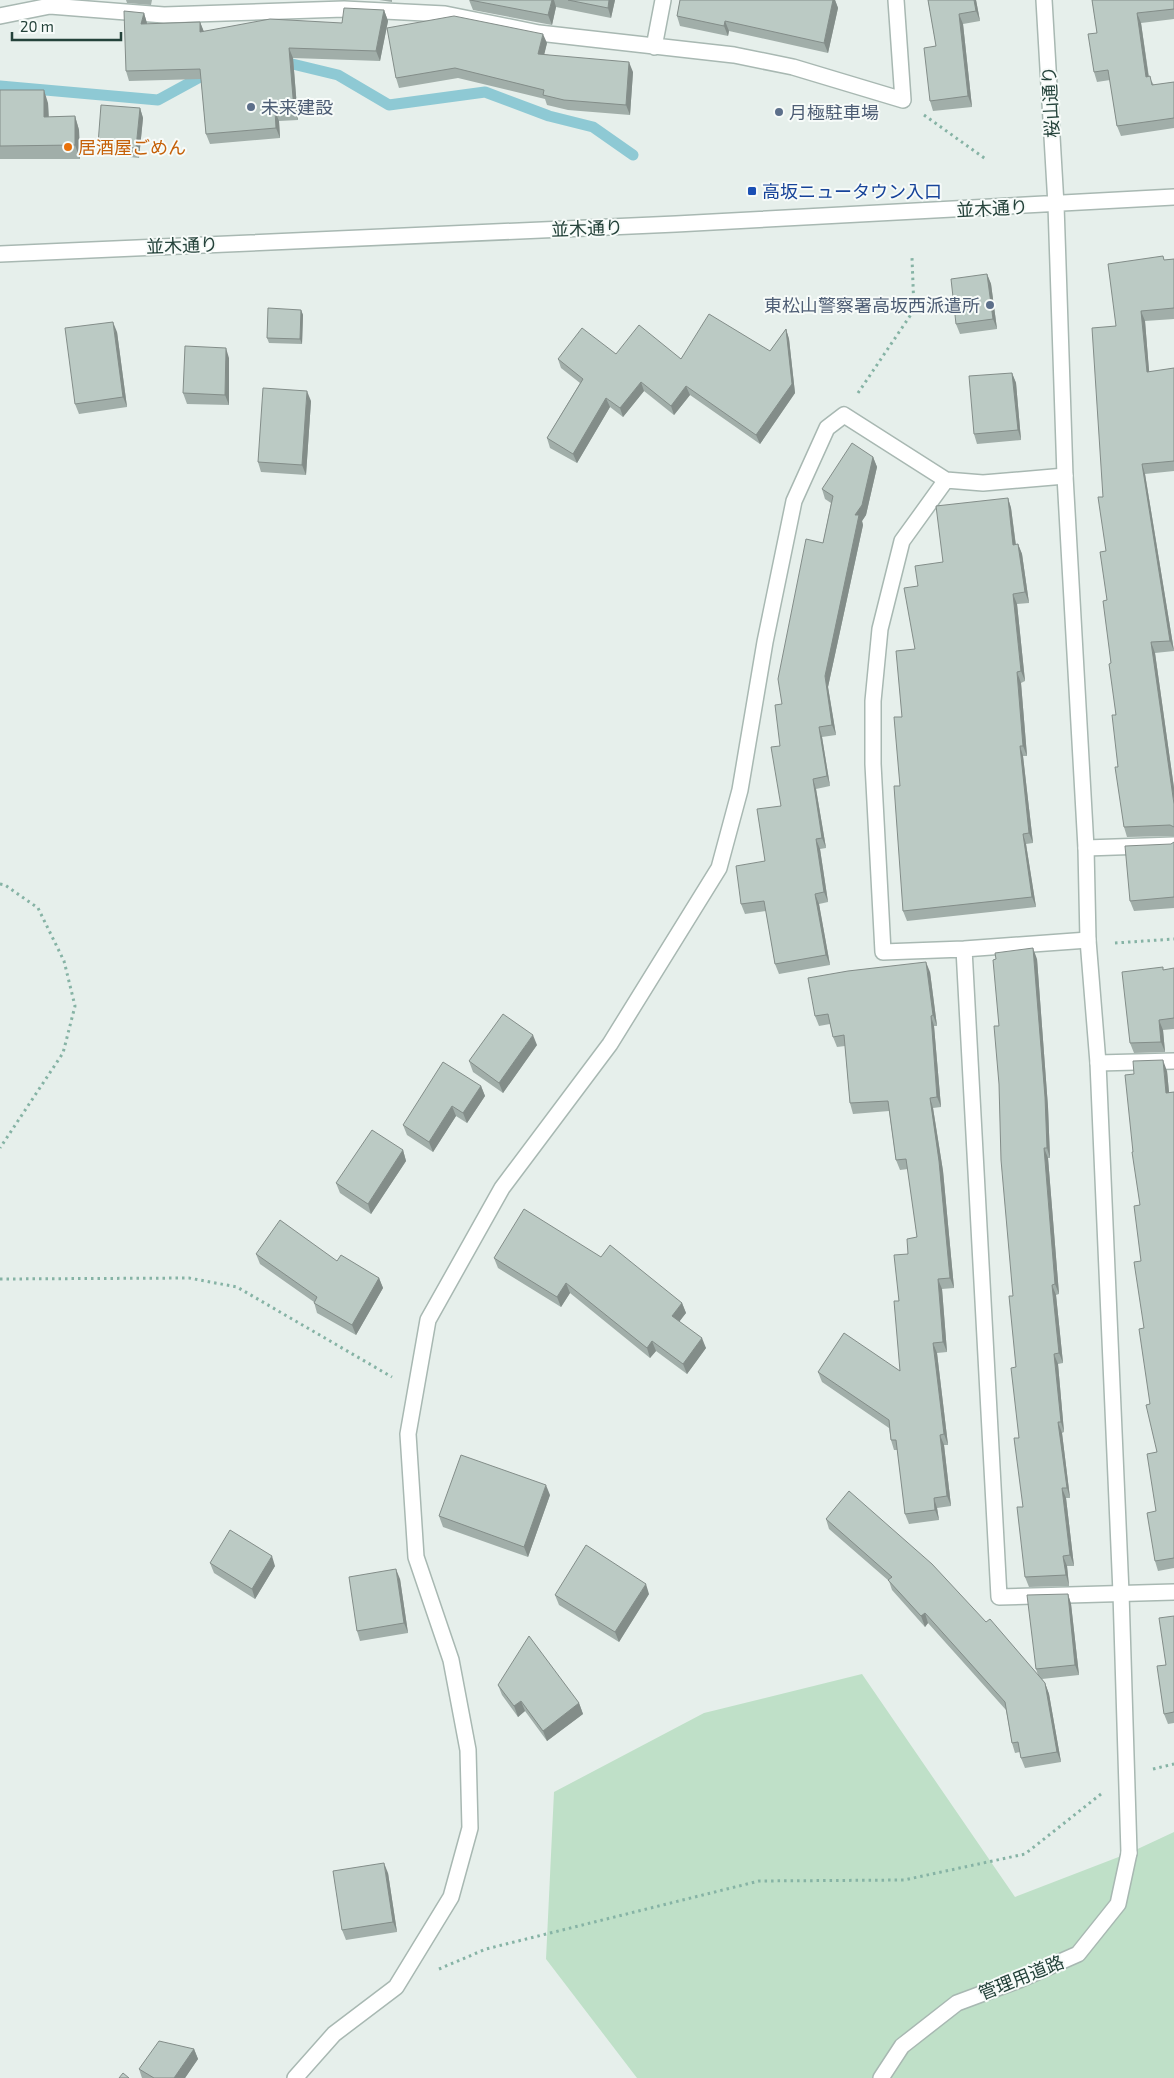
<svg xmlns="http://www.w3.org/2000/svg" width="1174" height="2078" viewBox="0 0 1174 2078" font-family="'Exo 2','Noto Sans JP',sans-serif">
	<style>
		.green { fill: #bfe0c8 }
		.lines { fill: none; stroke-linecap: round; stroke-linejoin: round }
		.stream { stroke: #8ec9d4; stroke-width: 11 }
		.service-casing { stroke: #a8b8b2; stroke-width: 18 }
		.minor-casing { stroke: #a8b8b2; stroke-width: 18 }
		.tertiary-casing { stroke: #a8b8b2; stroke-width: 18 }
		.path { stroke: #86b3a5; stroke-width: 3; stroke-dasharray: 2.5 4; stroke-linecap: butt }
		.service { stroke: #fff; stroke-width: 15 }
		.minor { stroke: #fff; stroke-width: 15 }
		.tertiary { stroke: #fff; stroke-width: 15 }
		.wall { fill: #a1aea9 }
		.shaded-wall { fill: #838d89 }
		.building { fill: #bbcac4; stroke: #838d89 }
		.service-dot { fill: #5c6f8a; stroke: #f7fbf9; stroke-width: 2 }
		.food-dot { fill: #e8710a; stroke: #f7fbf9; stroke-width: 2 }
		.transit-dot { fill: #1a4fb4; stroke: #f7fbf9; stroke-width: 2 }
		.labels { text-anchor: middle; dominant-baseline: central; stroke-width: 4; stroke-linejoin: round; paint-order: stroke }
		.street-label { font-size: 18px; fill: #24423a; stroke: #f7fbf9 }
		.service-label { font-size: 18px; fill: #4e5e75; stroke: #f7fbf9; text-anchor: start }
		.food-label { font-size: 18px; fill: #c56008; stroke: #f7fbf9; text-anchor: start }
		.transit-label { font-size: 18px; fill: #164399; stroke: #f7fbf9; text-anchor: start }
	</style>
	<rect width="100%" height="100%" fill="#e6efeb"/>
	<!-- green -->
	<path class="green" d="M862,1674l153,223 114,-44 45,-21v246h-537l-91,-119 8,-167 150,-79z"/>
	<g class="lines">
		<!-- stream -->
		<path class="stream" d="M280,61l58,14 51,30 96,-13 64,24 44,11 40,28
			M0,86l158,14 44,-24 9,-2"/>
		<!-- service casing -->
		<g class="service-casing">
			<path id="service" d="M881,2078l21,-32 55,-43 62,-23 59,-26 40,-50 11,-51"/>
		</g>
		<!-- minor casing -->
		<g class="minor-casing">
			<path id="minor" d="M0,16l50,-10 114,9 180,-6 101,5 94,19 195,22 59,12 110,33 -7,-100
				M654,47l9,-47
				M946,480l-44,61 -22,88 -7,72v63l10,188 81,-3 124,-9
				M1086,848l88,-3
				M964,949l35,648 175,-5
				M1098,1063l76,-2
				M295,2078l39,-44 62,-47 55,-90 19,-69 -2,-78 -17,-90 -35,-103 -8,-123 20,-114 74,-132 108,-144 109,-176 21,-78 25,-148 29,-141 33,-73 17,-13 102,65 37,3 82,-7"/>
		</g>
		<!-- tertiary casing -->
		<g class="tertiary-casing">
			<path id="tertiary" d="M1044,0l12,205 9,271 21,372 2,92 10,123 23,530 8,260
				M0,254l676,-30 498,-27"/>
		</g>
		<!-- path -->
		<path class="path" d="M924,115l63,45
			M858,393l56,-83 -2,-52
			M0,884l5,1 33,23 26,53 11,45 -12,47 -63,95
			M1115,943l59,-4
			M0,1279l189,-1 48,9 155,90
			M1153,1769l21,-5
			M439,1969l47,-20 273,-68 145,-1 121,-26 76,-60"/>
		<!-- service -->
		<use href="#service" class="service"/>
		<!-- minor -->
		<use href="#minor" class="minor"/>
		<!-- tertiary -->
		<use href="#tertiary" class="tertiary"/>
	</g>
	<!-- wall -->
	<path class="wall" d="M126,0h26l-1,5 -24,-2z
		M379,0h13v2z
		M469,0h146l-4,18 -55,-11 -4,18 -79,-15z
		M680,0h155l3,8 -10,45 -99,-22 -1,5 -48,-10 -3,-10z
		M928,0h48l4,21 -17,3 9,83 -39,4 -3,-10 6,-55z
		M1092,0h82v19l-33,4 8,54 5,8 20,-3v46l-53,8 -4,-10 -7,-46 -13,2 -3,-10 3,-39z
		M384,10l4,11 -8,40 -87,-3 5,62 -19,1 1,17 -70,6 -4,-10 -5,-55 -72,2 -3,-10 18,-58 3,11 53,-2 4,10 138,-9z
		M547,43l-3,11 89,18 -3,43 -62,-5 -21,-5 -2,-6 -87,-21 -59,10 -3,-10z
		M0,90l48,13 1,14 26,-1 4,14 1,29h-80z
		M140,108l3,10 -4,40 -38,-4 -3,-10z
		M1174,259v60l-29,2 4,51 25,-4v103l-29,3 29,177 -19,2 19,135v48l-47,1 -3,-10 -6,-60 -2,-52 -5,-52 -4,-63 -1,-49 -3,-54 13,-171 49,-66z
		M987,274l4,10 6,45 -37,5 -4,-10z
		M301,310l2,5 -1,29 -33,-1 -2,-5z
		M786,329l3,10 6,54 -35,51 -70,-49 -16,20 -30,-24 -21,26 -13,-10 -33,56 -27,-15 -3,-10 33,-55 -19,-15 -3,-9 58,-5 65,5 89,-8z
		M117,332l10,75 -48,7 -4,-10z
		M229,358v47l-42,-1 -4,-11z
		M1012,373l4,10 5,57 -44,4 -3,-10z
		M311,401l-5,74 -45,-3 -3,-10z
		M873,457l4,10 -11,48 -4,6 1,4 -35,162 8,48 -14,2 8,49 -14,3 10,59 -6,1 8,53 -9,2 11,61 -51,9 -4,-10 -9,-53 -21,3 -4,-10 24,-43 16,-55 -1,-60 2,-42 41,-161 8,-40 -6,-4 -3,-10z
		M1008,498l3,10 5,37 2,-1 4,10 7,49 -12,1 8,77 -4,2 6,73h-4l10,87 -7,1 10,63 -129,14 -4,-10 -3,-125 2,-69 13,-68 3,-63z
		M1174,842v66l-40,3 -4,-10 41,-57z
		M1037,959l11,148 2,51h-2l11,136 -3,1 7,68 -5,1 6,68 -2,1 8,65h-4l8,68h-7l2,20 -40,1 -4,-10 -2,-70 -4,-69 -6,-142z
		M1174,968v61l-11,1 2,22 -31,1 -4,-10 34,-73z
		M930,972l7,54h-3l7,81 -8,1 10,63 11,117 -12,1 5,63 -10,1 11,92h-4l7,61 -14,2 2,12 -30,4 -4,-10 -7,-64h-4l-3,-10 -2,-12 -67,-46 -4,-10 82,-1 -1,-70 9,-47 9,-17 -9,-68 -8,1 -4,-10 -7,-49 -36,3 -3,-11 -5,-57 -8,1 -4,-10 -3,-13 -11,2 -4,-10z
		M537,1045l-34,48 -30,-21 -4,-11z
		M1167,1071l2,21h5v476l-16,3 -3,-10 2,-109 -7,-48 -6,-76 -4,-123z
		M481,1086l4,10 -18,27 -11,-7 -23,36 -26,-17 -4,-10z
		M403,1150l3,11 -35,53 -31,-21 -4,-10z
		M256,1254l81,7 42,17 4,10 -27,47 -39,-22 -3,-11 -54,-38z
		M601,1257l81,46 4,10 -7,8 27,27 -19,26 -31,-23 -6,7 -80,-65 -9,14 -63,-39 -4,-10z
		M550,1495l-22,62 -85,-30 -4,-11z
		M826,1519l160,103 52,53 -2,-6 32,-75 3,10 8,71 -37,4 3,4 4,11 12,68 -36,6 -4,-10 -1,-6 -5,1 -3,-10 -6,-33 -78,-87 -3,4 -33,-37 -3,-9 -60,-52z
		M210,1563l65,3 -20,33 -41,-26z
		M400,1579l8,54 -48,8 -3,-10z
		M649,1594l-30,48 -60,-37 -4,-10z
		M1174,1616v107l-6,1 -4,-10 2,-49z
		M498,1685l81,18 4,11 -36,27 -22,-30 -7,6 -16,-22z
		M388,1873l9,59 -51,8 -4,-10z
		M194,2049l4,10 -13,19h-43l-3,-9z"/>
	<!-- shaded-wall -->
	<path class="shaded-wall" d="M552,0h2l2,7 -4,18 -4,-10z
		M609,0h6l-4,18 -3,-10z
		M833,0h2l3,8 -10,45 -4,-10z
		M974,0h2l4,21 -4,-10z
		M384,10l4,11 -8,40 -4,-10z
		M144,13l3,10 -2,11 -4,-10z
		M1137,13l4,10 9,64 -4,-10z
		M959,14l4,10 9,83 -4,-11z
		M725,21l4,10 -1,5 -4,-10z
		M200,22l4,10h-4z
		M543,34l4,9 -5,21 -4,-10z
		M289,48l4,10 5,62 -4,-10z
		M629,62l4,10 -3,43 -4,-10z
		M44,90l4,13 1,27 -5,-13z
		M140,108l3,10 -4,40 -3,-10z
		M275,111l4,10 1,17 -4,-10z
		M75,116l4,14 1,29 -5,-14z
		M987,274l4,10 6,45 -4,-10z
		M301,310l2,5 -1,29 -2,-5z
		M1141,311l4,10 5,61 -3,-10z
		M113,322l4,10 10,75 -4,-10z
		M786,329l3,10 6,54 -35,51 -4,-9z
		M226,348l3,10v47l-4,-10z
		M1012,373l4,10 5,57 -3,-10z
		M641,382l3,9 -21,26 -3,-9z
		M686,386l4,9 -16,20 -3,-9z
		M307,391l4,10 -5,74 -4,-10z
		M606,398l4,9 -33,56 -4,-9z
		M873,457l4,10 -11,48 -4,6 1,4 -35,162 8,48 -4,-10 -7,-49 30,-161z
		M1142,464l3,10 29,177 -4,-10z
		M1008,498l3,10 6,47 -4,-10z
		M1018,544l4,10 7,49 -4,-11z
		M1013,594l4,10 8,77 -4,-10z
		M1151,642l4,11 19,135v16z
		M1017,672l4,11 6,73 -4,-10z
		M819,727l3,10 8,49 -3,-10z
		M1020,746l3,10 10,87 -4,-10z
		M813,779l3,10 10,59 -4,-10z
		M1023,834l3,10 10,63 -4,-10z
		M816,839l4,10 8,53 -4,-10z
		M815,894l4,10 11,61 -4,-10z
		M1033,948l4,11 11,148 2,51 -3,-10z
		M926,962l4,10 7,54 -4,-11z
		M931,1016l3,10 7,81 -4,-10z
		M1159,1020l4,10 2,22 -4,-10z
		M533,1035l4,10 -34,48 -4,-10z
		M1163,1060l4,11 3,32 -4,-10z
		M481,1086l4,10 -18,27 -4,-10z
		M930,1098l3,10 10,63 11,117 -4,-10z
		M452,1106l4,10 -23,36 -4,-10z
		M1044,1148l4,10 11,136 -4,-10z
		M403,1150l3,11 -35,53 -3,-10z
		M379,1278l4,10 -27,47 -4,-10z
		M938,1279l4,10 5,63 -4,-10z
		M566,1283l4,10 -9,14 -4,-10z
		M1052,1285l4,10 7,68 -4,-10z
		M682,1303l4,10 -10,13 -4,-10z
		M702,1338l4,10 -19,26 -4,-10z
		M652,1341l4,10 -6,7 -3,-10z
		M933,1343l4,10 11,92 -4,-11z
		M1054,1354l4,10 6,68 -3,-10z
		M1058,1422l4,11 8,65 -3,-10z
		M940,1435l4,10 7,61 -4,-10z
		M546,1485l4,10 -22,62 -4,-10z
		M1062,1488l4,10 8,68 -4,-11z
		M934,1498l3,10 2,12 -4,-10z
		M272,1556l3,10 -20,33 -3,-10z
		M1063,1556l4,10 2,20 -3,-11z
		M396,1569l4,10 8,54 -4,-10z
		M646,1584l3,10 -30,48 -4,-10z
		M1068,1594l3,10 8,71 -4,-10z
		M925,1613l3,10 -3,4 -4,-11z
		M1045,1683l4,11 12,68 -4,-10z
		M521,1701l4,10 -7,6 -4,-11z
		M579,1703l4,11 -36,27 -4,-10z
		M384,1863l4,10 9,59 -4,-10z
		M194,2049l4,10 -13,19h-11z"/>
	<!-- building -->
	<path class="building" d="M470,0h82l-4,15z
		M568,0h41l-1,8z
		M680,0h153l-9,43 -99,-22 -1,5 -47,-10z
		M928,0h46l2,11 -17,3 9,82 -38,5 -6,-53 12,-2z
		M1092,0h82v9l-37,4 9,64 4,-1 2,9 22,-3v36l-57,8 -9,-56 -14,2 -6,-38 9,-1z
		M344,8l40,2 -8,41 -87,-3 5,62 -19,1 1,17 -70,6 -6,-65 -74,2 -2,-60 20,2 -3,11 59,-2v10l70,-13 72,4z
		M454,16l89,18 -5,20 91,8 -3,43 -62,-5 -21,-5 1,-5 -89,-22 -59,10 -9,-50z
		M0,90h44v27l31,-1v29l-75,1z
		M101,105l39,3 -4,40 -38,-4z
		M1163,256l1,4 10,-1v49l-33,3 6,61 27,-4v93l-32,3 28,177 -19,1 23,162v23l-4,-2 -46,2 -9,-60h3l-6,-52h4l-7,-51 2,-1 -8,-62 4,-1 -7,-48 6,-1 -8,-54h5l-11,-169 24,-2 -8,-62z
		M987,274l6,45 -37,5 -5,-45z
		M268,308l33,2 -1,29 -33,-1z
		M709,314l61,37 16,-22 6,55 -36,51 -70,-49 -15,20 -30,-24 -21,26 -14,-10 -33,56 -26,-16 36,-59 -25,-20 24,-31 34,26 23,-29 42,34z
		M113,322l10,75 -48,7 -10,-76z
		M185,346l41,2 -1,47 -42,-2z
		M1012,373l6,57 -44,4 -5,-58z
		M263,388l44,3 -5,74 -44,-3z
		M852,443l21,14 -11,48 -7,10h4l-34,161 7,49 -13,2 8,49 -14,3 9,59 -6,1 8,53 -9,2 11,61 -51,9 -11,-63 -23,3 -5,-38 29,-5 -8,-52 24,-3 -10,-59 9,-1 -5,-41 7,-1 -4,-25 28,-140 17,4 10,-47 -11,-7z
		M1008,498l5,47 5,-1 7,48 -12,2 8,77 -4,1 6,74h-3l9,87 -6,1 9,63 -129,14 -9,-125h6l-6,-69h8l-6,-66 19,-2 -11,-61 14,-2 -3,-20 28,-4 -7,-56z
		M1174,842v55l-44,4 -5,-55 46,-2z
		M1033,948l12,149 2,51h-3l11,136 -3,1 7,68 -5,1 7,68h-3l9,66h-5l8,67 -7,1 3,19 -41,2 -8,-70h6l-9,-69h5l-8,-70 5,-1 -7,-71h4l-12,-136 -2,-76 -5,-58h5l-6,-66 3,-1 -1,-6z
		M926,962l7,53 -2,1 6,81 -7,1 9,63 11,117 -12,1 5,63 -10,1 11,91 -4,1 7,61 -13,2 1,12 -30,4 -9,-74h-5l-2,-20 -71,-48 26,-39 56,38 -6,-70h5l-5,-46 14,-1 -1,-15 10,-2 -11,-78 -10,1 -8,-59 -38,2 -6,-68 -11,2 -5,-23 -13,2 -7,-38 40,-7z
		M1163,967v3l11,-2v50l-15,2 2,22 -31,1 -8,-71z
		M503,1014l30,21 -34,48 -30,-22z
		M1163,1060l3,33 8,-1v466l-19,3 -8,-48 9,-2 -9,-57 10,-2 -11,-47 4,-1 -11,-75 5,-1 -10,-66 7,-1 -7,-55 6,-1 -8,-53h1l-8,-77 9,-1 -1,-13z
		M443,1062l38,24 -18,27 -11,-7 -23,36 -26,-17z
		M372,1130l31,20 -35,54 -32,-21z
		M524,1209l77,48 9,-12 72,58 -10,13 30,22 -19,26 -31,-23 -5,7 -81,-65 -9,14 -63,-39z
		M280,1220l57,41 4,-6 38,23 -27,47 -38,-22 3,-6 -61,-43z
		M461,1455l85,30 -22,62 -85,-31z
		M849,1491l83,73 54,58 4,-3 55,64 12,69 -36,6 -3,-16 -6,1 -7,-41 -80,-89 -4,3 -33,-36 4,-3 -66,-58z
		M230,1530l42,26 -20,33 -42,-26z
		M586,1545l60,39 -31,48 -60,-37z
		M396,1569l8,54 -47,8 -8,-54z
		M1068,1594l7,71 -39,4 -9,-74z
		M1174,1616v96l-10,2 -7,-48 9,-1 -7,-47z
		M529,1636l50,67 -36,28 -22,-30 -7,5 -16,-21z
		M384,1863l9,59 -51,8 -9,-59z
		M159,2041l35,8 -20,29h-20l-15,-9z
		M123,2073l6,5h-10z"/>
	<!-- markers -->
	<g class="service-dot">
		<circle cx="251" cy="107" r="5"/>
		<circle cx="779" cy="112" r="5"/>
		<circle cx="990" cy="305" r="5"/>
	</g>
	<circle class="food-dot" cx="68" cy="147" r="5"/>
	<rect class="transit-dot" x="747" y="186" width="10" height="10" rx="2.5"/>
	<g class="labels">
		<!-- street labels -->
		<g class="street-label">
			<text transform="translate(1050 102) rotate(-93)">桜山通り</text>
			<text transform="translate(992 208) rotate(-3)">並木通り</text>
			<text transform="translate(587 228) rotate(-2)">並木通り</text>
			<text transform="translate(182 245) rotate(-2)">並木通り</text>
			<text transform="translate(1021 1977) rotate(-22)">管理用道路</text>
		</g>
		<!-- service labels -->
		<g class="service-label">
			<text x="261" y="107">未来建設</text>
			<text x="789" y="112">月極駐車場</text>
			<text x="980" y="305" text-anchor="end">東松山警察署高坂西派遣所</text>
		</g>
		<!-- food labels -->
		<g class="food-label">
			<text x="78" y="147">居酒屋ごめん</text>
		</g>
		<!-- transit labels -->
		<g class="transit-label">
			<text x="762" y="191">高坂ニュータウン入口</text>
		</g>
	</g>
	<!-- scale -->
	<path d="M12 32v8h109v-8" fill="none" stroke="#24423a" stroke-width="2.5"/>
	<text x="20" y="32" font-size="15" fill="#24423a" stroke="#f7fbf9" stroke-width="4" paint-order="stroke">20 m</text>
</svg>
